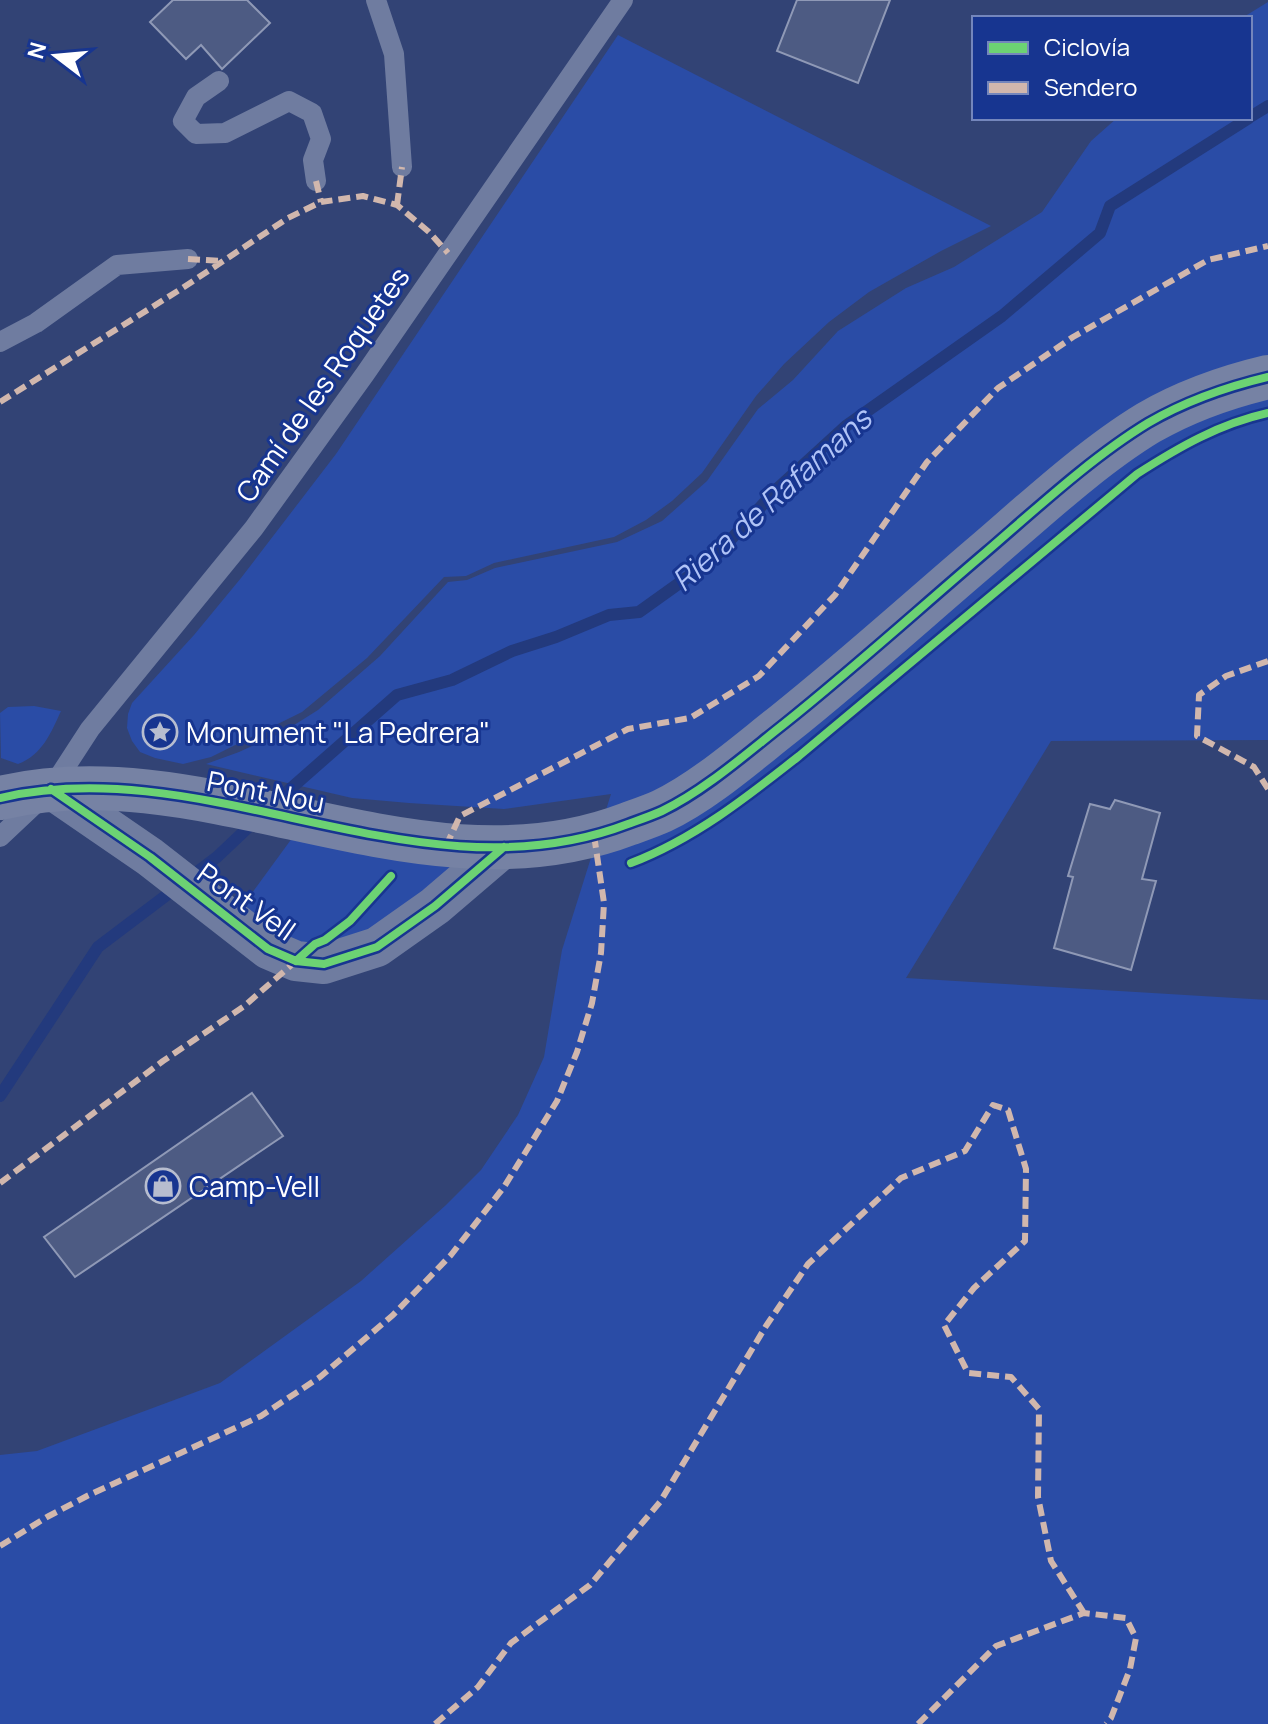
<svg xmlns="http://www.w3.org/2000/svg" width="1268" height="1724" viewBox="0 0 1268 1724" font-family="Manrope,sans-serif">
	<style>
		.green { fill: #2a4ca6 }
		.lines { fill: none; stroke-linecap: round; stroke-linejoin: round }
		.stream { stroke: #233a7d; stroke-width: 12 }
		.building { fill: #4d5b83; stroke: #8f99b6; stroke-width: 2 }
		.path { stroke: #6f7ca0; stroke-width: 5; stroke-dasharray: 4 6; stroke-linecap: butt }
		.lane { stroke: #6f7ca0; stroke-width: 20 }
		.street { stroke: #6f7ca0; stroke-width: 40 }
		.secondary { stroke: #7682a4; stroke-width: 44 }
		.quiet { stroke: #d1b7ad; stroke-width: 6; stroke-dasharray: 12 6; stroke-linecap: butt }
		.cycleway-casing { stroke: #173590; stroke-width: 13 }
		.cycleway { stroke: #6cd273; stroke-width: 8 }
		.labels { text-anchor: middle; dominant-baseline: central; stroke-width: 6; stroke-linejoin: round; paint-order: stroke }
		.street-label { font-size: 28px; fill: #fff; stroke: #173590 }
		.poi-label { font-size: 28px; fill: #fff; stroke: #173590; text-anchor: start }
		.water-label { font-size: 30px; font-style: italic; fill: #b0c3f7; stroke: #173590 }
	</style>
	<rect width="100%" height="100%" fill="#324375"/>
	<!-- green -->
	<path class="green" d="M1268,2v738l-217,1 -145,237 362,22v724h-1268v-269l37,-4 183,-68 141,-102 85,-76 35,-35 37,-55 26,-58 18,-107 49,-156 -107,15 -95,-6 -57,-5 -146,-34 33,-12 44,-20 35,-22 62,-54 68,-74 19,-2 28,-12 122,-26 45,-21 45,-40 51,-72 35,-29 45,-49 68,-43 48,-21 88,-55 49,-71 26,-23h133v-100h-8z
		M618,35l373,191 -50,25 -72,41 -40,30 -45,42 -28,32 -54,77 -30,28 -26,19 -32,17 -120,26 -28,13 -22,1 -77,81 -65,54 -91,45 -28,7 -28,-6 -15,-6 -8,-11 -5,-13 1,-14 4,-11 62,-68 47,-57 95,-124z
		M34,706l27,5c-10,22 -19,44 -43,53l-17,-6 -1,-45 8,-6z
		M298,830l174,34v21l-159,68 -35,-15 -37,-30z"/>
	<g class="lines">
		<!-- stream -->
		<path class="stream" d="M1250,117l18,-11
			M272,805l125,-110 55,-15 60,-29 44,-14 53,-22 30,-3 74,-53 64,-70 69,-63 156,-110 98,-83 10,-27 139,-88
			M0,1096l98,-149 119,-90 39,-37"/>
	</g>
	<!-- building -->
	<path class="building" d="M173,0h74l23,23 -48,46 -21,-24 -15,14 -36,-37z
		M797,0h93l-32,83 -81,-32z
		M1115,800l45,13 -18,66 14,2 -25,89 -77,-22 19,-71 -5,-1 22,-72 20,5z
		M252,1093l31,43 -208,141 -31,-40z"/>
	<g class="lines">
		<!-- path -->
		<path class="path" d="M373,896l15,-16"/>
		<!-- lane -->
		<path class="lane" d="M376,0l18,54 8,113
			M219,81l-23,16 -13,24 13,13 29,-1 64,-32 23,12 9,26 -8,21 3,21
			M0,342l36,-19 81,-58 71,-6
			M0,837l51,-48 39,-60 164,-201 111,-154 258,-374"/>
		<!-- street -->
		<path class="street" d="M51,789l99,68 118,92 28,12 28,3 53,-17 58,-41 69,-59"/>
		<!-- secondary -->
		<path class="secondary" d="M0,798c209,-49 419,106 628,26 11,-4 23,-8 34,-13 42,-20 85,-58 122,-87 69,-55 135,-115 202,-172 50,-43 106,-95 162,-129 38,-22 78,-36 120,-46"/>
		<!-- quiet -->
		<path class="quiet" d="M316,181l5,21
			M397,205l5,-38
			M188,259l34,2
			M0,402l181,-113 107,-71 33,-16 42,-6 34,9 32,27 19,21
			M1268,661l-42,15 -27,19 -2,41 57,31 14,22
			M446,846l14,-30 168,-87 62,-11 69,-42 76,-81 92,-133 71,-74 75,-51 135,-77 60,-14
			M0,1183l163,-122 80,-54 53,-46
			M0,1546l47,-29 40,-21 174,-80 59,-39 73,-62 58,-60 53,-68 53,-86 20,-49 15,-49 9,-50 3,-50 -10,-68
			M435,1724l43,-37 33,-44 79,-58 70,-83 106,-176 42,-62 93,-86 64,-27 28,-46 15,5 18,59 -1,72 -51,47 -30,37 24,48 43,4 28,32 -1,88 13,64 33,52
			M918,1724l78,-78 88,-33 42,5 10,20 -6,31 -19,49 -5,6"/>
		<!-- cycleway casing -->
		<g class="cycleway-casing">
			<path id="cycleway" d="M51,789l99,68 118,92 28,12 28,3 53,-17 58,-41 69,-59
				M0,798c209,-49 419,106 628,26 11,-4 23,-8 34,-13 42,-20 85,-58 122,-87 69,-55 135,-115 202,-172 50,-43 106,-95 162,-129 38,-22 78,-36 120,-46
				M631,863c63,-24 116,-66 168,-107l338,-282c42,-27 82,-50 131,-61
				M296,961l19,-17 10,-4 25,-19 41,-45"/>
		</g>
		<!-- cycleway -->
		<use href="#cycleway" class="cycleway"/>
	</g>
	<!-- icons -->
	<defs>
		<g id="sight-ring" transform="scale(1.8)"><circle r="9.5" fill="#173590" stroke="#b7bdcf" stroke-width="1.5"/><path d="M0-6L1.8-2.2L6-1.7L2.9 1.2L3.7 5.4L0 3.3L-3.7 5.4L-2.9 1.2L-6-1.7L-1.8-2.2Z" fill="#b7bdcf"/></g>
		<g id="shop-ring" transform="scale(1.8)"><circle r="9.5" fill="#173590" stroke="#b7bdcf" stroke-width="1.5"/><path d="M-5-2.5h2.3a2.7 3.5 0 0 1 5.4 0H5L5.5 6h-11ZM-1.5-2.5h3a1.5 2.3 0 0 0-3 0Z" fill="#b7bdcf"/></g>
	</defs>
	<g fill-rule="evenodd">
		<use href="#sight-ring" x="160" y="732"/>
		<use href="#shop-ring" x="163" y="1186"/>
	</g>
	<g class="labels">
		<!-- street labels -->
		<g class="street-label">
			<text transform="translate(322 384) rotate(-55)">Camí de les Roquetes</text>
			<text transform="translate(266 791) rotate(11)">Pont Nou</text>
			<text transform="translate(247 901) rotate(35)">Pont Vell</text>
		</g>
		<!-- poi labels -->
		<g class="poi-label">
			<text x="186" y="732">Monument "La Pedrera"</text>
			<text x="189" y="1186">Camp-Vell</text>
		</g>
		<!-- water labels -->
		<g class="water-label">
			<text transform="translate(771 499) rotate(-42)">Riera de Rafamans</text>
		</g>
	</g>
	<!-- legend -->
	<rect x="972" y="16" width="280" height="104" fill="#173590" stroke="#7486bc" stroke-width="2"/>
	<rect x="988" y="42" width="40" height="12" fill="#6cd273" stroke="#7486bc" stroke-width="2"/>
	<text x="1044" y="56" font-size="24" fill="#ffffff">Ciclovía</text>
	<rect x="988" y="82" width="40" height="12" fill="#d1b7ad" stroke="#7486bc" stroke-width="2"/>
	<text x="1044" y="96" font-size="24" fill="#ffffff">Sendero</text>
	<!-- north arrow -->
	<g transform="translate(56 56) rotate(286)" stroke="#173590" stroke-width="6" paint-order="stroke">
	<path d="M0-6L14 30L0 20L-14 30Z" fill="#ffffff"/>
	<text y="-12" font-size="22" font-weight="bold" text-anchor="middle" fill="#ffffff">N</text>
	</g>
</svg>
